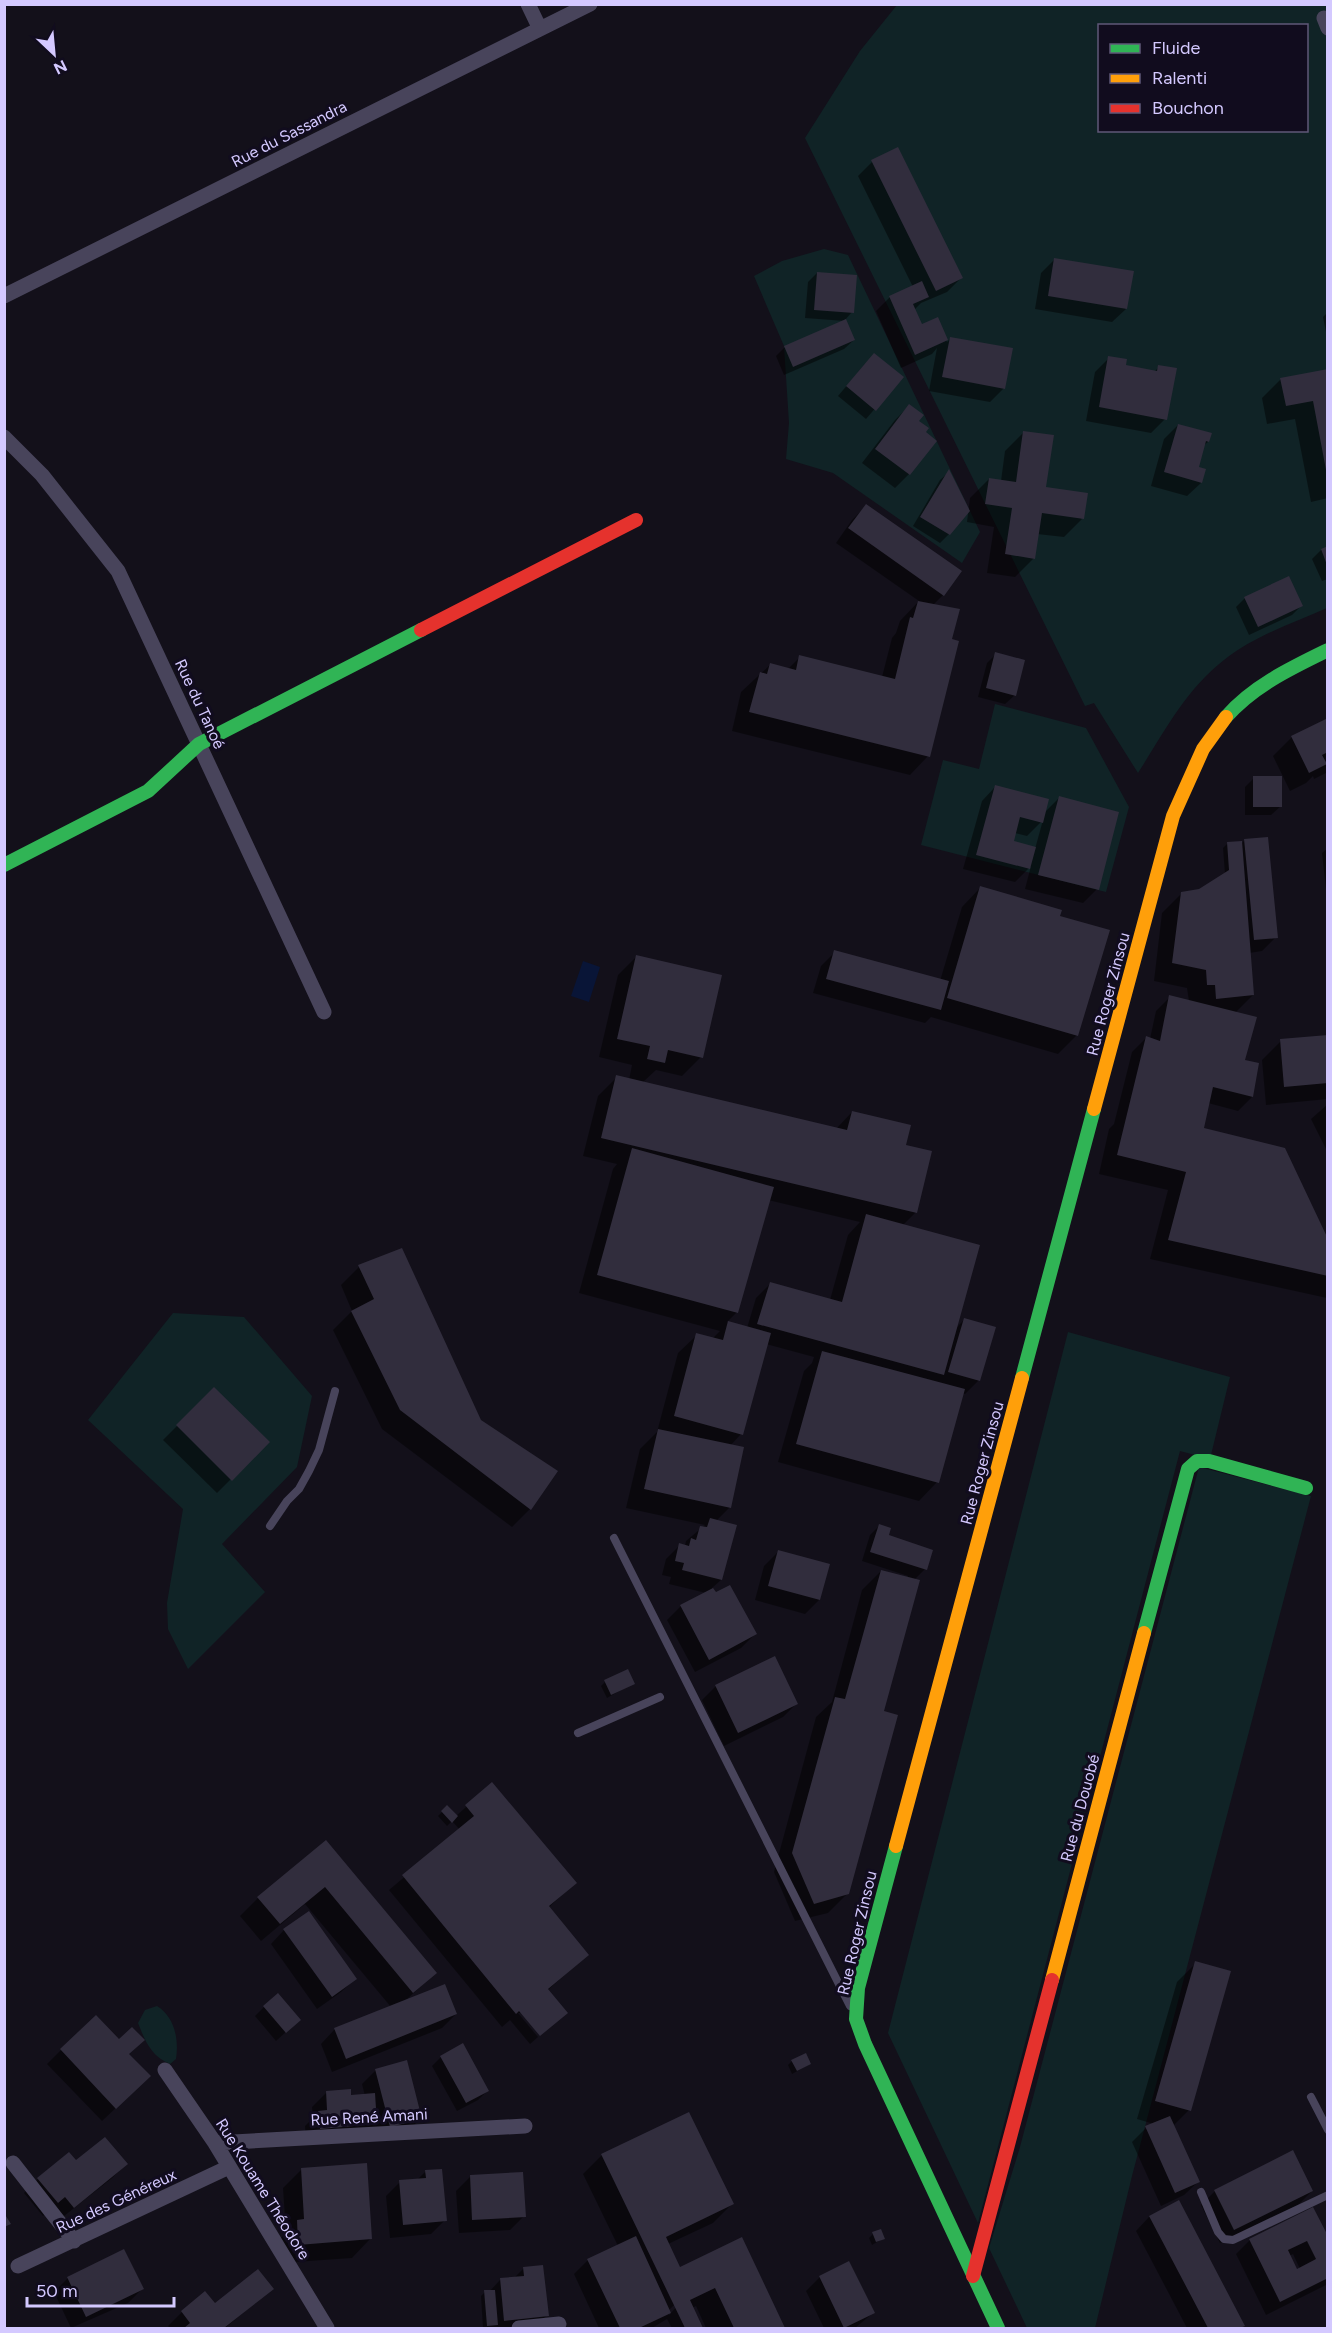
<svg xmlns="http://www.w3.org/2000/svg" width="1332" height="2333" viewBox="0 0 1332 2333" font-family="Figtree,sans-serif">
	<style>
		.green { fill: #102326; fill-rule: evenodd }
		.water { fill: #091537 }
		.shadow { fill: #0007; fill-rule: evenodd }
		.building { fill: #312d3d; fill-rule: evenodd }
		.lines { fill: none; stroke-linecap: round; stroke-linejoin: round }
		.lane { stroke: #48445b; stroke-width: 8 }
		.street { stroke: #48445b; stroke-width: 15 }
		.fast { stroke: #30b455; stroke-width: 14 }
		.slow { stroke: #ff9f0a; stroke-width: 14 }
		.jam { stroke: #e5322d; stroke-width: 14 }
		.labels { text-anchor: middle; dominant-baseline: central; stroke-width: 6; stroke-linejoin: round; paint-order: stroke }
		.street-label { font-size: 16px; fill: #d4c9ff; stroke: #110c1e }
	</style>
	<rect width="100%" height="100%" fill="#13101a"/>
	<!-- green -->
	<path class="green" d="M897,5h430v603c-34,15 -73,28 -103,52 -38,29 -61,74 -86,113l-44,-70 -9,3 -280,-568 55,-87zM1100,26h206v104h-206z
		M824,249l24,6 132,277 -18,31 -129,-90 -47,-14 3,-36 -5,-77 -30,-70 28,-15z
		M995,704l91,24 43,79 -23,85 -185,-47 22,-85 36,9z
		M173,1313l71,4 68,79 -15,71 -75,77 43,48 -77,77 -20,-40 -1,-26 16,-94 -95,-89z
		M1068,1332l162,45 -20,82 -30,-8 -202,772 -90,-190z
		M1199,1467l112,29 -179,680 -37,152h-68l-38,-80 31,-101z
		M157,2006c18,11 22,34 19,53l-6,5c-19,-8 -25,-23 -32,-41l7,-13z"/>
	<!-- water -->
	<path class="water" d="M583,961l17,6 -11,35 -18,-6z"/>
	<!-- shadow -->
	<path class="shadow" d="M897,149l64,129 -14,14 -26,11 -7,7 7,16 16,-7 10,23 4,-4 53,50 -14,14 -61,-11 8,-43 -5,6 -31,14 -25,-57 14,-14 23,-10 -55,-111 14,-14z
		M1055,259l71,50 -14,13 -77,-13 6,-36z
		M817,273l35,39 -7,8 9,20 -10,9 -60,26 -8,-19 9,-9 60,-26 -40,-3 3,-36z
		M1328,312v30l-5,-25z
		M1109,358l15,8 30,6 5,-5 6,52 -14,14 -65,-12 9,-49z
		M865,364l37,13 -36,42 -28,-23z
		M1328,370v128l-17,4 -16,-83 -28,5 -5,-26 19,-19z
		M909,406l15,27 11,8 -26,33 -14,14 -33,-25 33,-43z
		M1178,425l32,9 -2,8 -5,4 -6,22 4,15 -14,13 -36,-10 13,-47z
		M1024,432l20,56 38,31 -18,18 -27,-3 -3,24 -19,19 -28,-4 7,-46 -27,-5 3,-24 19,-19 12,2 4,-30z
		M949,472v62l-9,9 -27,-17 27,-46z
		M866,506l77,89 -10,10 -5,151 -18,19 -178,-44 9,-39 29,-27 18,4 12,-12 82,20 10,-39 4,-5 4,-12 19,-20 -83,-58 16,-23z
		M1328,547v32l-6,2 -10,-22 9,-9z
		M1245,598l56,8 -9,9 -43,20 -13,-28z
		M996,654l19,41 -10,9 -27,-7 9,-34z
		M1328,720v52l-14,7 -1,-3 -7,7 -16,8 -17,-35 19,-19z
		M1254,778l27,28 -10,9h-26v-28z
		M995,787l49,26 15,-15 38,91 -14,14 -58,-14 6,-23 -16,16 -52,-13 19,-68zM1043,820l-8,29 -23,-7 3,-9 12,3z
		M1245,840l31,97 -14,14 -13,2 4,42 -18,18 8,48 14,3 -5,33 -14,14 -30,-8 -7,26 127,113 -1,56 -177,-39 18,-69 -69,-16 10,-45 5,-5 18,-72 14,-14 4,1 6,-28 14,-14 19,4 -2,-13 -33,-7 8,-68 19,-19 19,-3 25,-17 -2,-26 4,-4 13,1z
		M1328,848v59l-6,-54z
		M980,888l78,29 19,118 -19,19 -127,-37 -6,6 -112,-30 8,-27 14,-14 105,29 22,-74z
		M636,957l65,100 -19,19 -26,-6 -14,13 194,46 16,-17 53,34 11,66 -14,14 53,103 10,-10 14,61 -14,14 -3,-1 -25,89 -18,19 -141,-39 26,-91 8,-8 2,-6 -48,-13 -25,90 -11,12v61l-14,14 5,59 -9,8 3,6 40,40 -14,14 -46,24 -28,-52 14,-14 25,-13 -37,-9 2,-7 -9,-2 4,-16 14,-14 5,1 1,-5 19,-16 -79,-17 14,-59 17,-17 21,-79 19,-18 15,4 8,-8 -141,-38 34,-124 4,-5 -34,-8 15,-60 19,-19 12,3 3,-15 -33,-8 19,-82zM768,1200l92,22 -12,13 -18,65 -60,-16 -14,14 -9,30 -20,-6 10,-10z
		M1328,1037v62l-62,6 -4,-45 19,-19z
		M1328,1104v49l-17,-34z
		M359,1267l121,154 50,88 -18,18 -130,-98 -49,-99 19,-19 -11,-26z
		M214,1389l54,53 -51,51 -54,-53z
		M879,1526l8,10 38,33 -11,11 -32,132 -35,182 -19,19 -33,8 -21,-49 42,-155 16,-15 30,-112 19,-19 26,7 1,-2 -46,-15 8,-26z
		M778,1552l50,13 -9,35 -14,14 -50,-14 9,-34z
		M605,1682l28,1 -26,15 -6,-12z
		M716,1686l81,17 -14,14 -59,29 -22,-46z
		M492,1784l83,99 -27,25 39,47 -65,58h-4l20,24 -8,7 -20,-24 -8,7 -113,-137 71,-60 -8,-9 -5,5 -9,-10 9,-9 9,9z
		M326,1842l109,131 -30,28 51,13 -14,14 -110,44 -11,-28 13,-14 57,-23 -86,-103 -44,37 -21,-25 18,-18z
		M284,1930l71,49 -14,13 -24,17 -46,-65z
		M1196,1963l-7,147 -16,16 25,56 -14,13 -23,11 -29,-64 14,-14 8,-4 -17,-5 40,-137z
		M264,2007l35,13 -23,21 -21,-25z
		M118,2041l10,13 7,36 -33,31 -55,-57 14,-14z
		M441,2057l46,34 -9,9 -21,11 -25,-45z
		M792,2061l18,3 -18,10 -4,-9z
		M376,2070l45,48 -14,14 -31,8 -3,-13 -11,11 -56,4 -1,-16 8,-8 -1,-11 14,-14 23,4 16,-1 -3,-12z
		M602,2155l130,49 -19,19 -45,21 12,25 62,-30 42,89h-78l-10,-22 -4,2 9,20h-29l-5,-9 -15,9h-53l-25,-54 14,-14 30,-14 -35,-72zM678,2301l2,2 -11,12v-5z
		M76,2162l50,2 -14,14 -53,42 -8,-11 -8,7 -19,-23 14,-14z
		M302,2169l68,70 -18,19 -72,5 -1,-23 7,-7 -3,-45z
		M425,2172l20,48 -14,14 -41,4 -4,-42 14,-14 17,-2z
		M470,2177l54,39 -14,14 -51,3 -3,-42z
		M1215,2191h97l-14,14 -78,38 -19,-38z
		M1178,2203l65,123 -3,2h-53l-51,-97 13,-14z
		M873,2234l11,4 -12,7 -3,-7z
		M1328,2239v45l-62,31 -30,-61 14,-14zM1293,2254l7,15 -3,2 -8,-15z
		M524,2268l23,47 -13,13h-51l-2,-32 4,-4h4l11,-12 14,-2z
		M820,2277l53,36 -18,15h-31l-18,-37z
		M68,2278l74,11 -14,14 -57,25 -17,-36z
		M272,2289l-47,39h-55l-2,-2 14,-14 33,-6z"/>
	<!-- building -->
	<path class="building" d="M898,147l65,131 -27,13 -65,-131z
		M1054,258l80,13 -7,38 -79,-13z
		M817,272l40,3 -3,38 -40,-3z
		M922,281l7,16 -16,7 9,20 16,-7 10,23 -33,15 -26,-59z
		M846,319l9,21 -62,27 -9,-21z
		M950,337l63,11 -8,41 -63,-12z
		M874,353l30,24 -28,34 -30,-25z
		M1108,356l19,3 -1,6 31,6 1,-6 19,3 -10,52 -68,-13z
		M1328,369v101h-2l-13,-69 -27,5 -6,-28z
		M909,404l15,11 -5,6 10,7 -3,4 11,9 -27,34 -35,-26z
		M1178,424l34,9 -3,9 -3,-1 -7,26 7,2 -4,14 -38,-11z
		M1023,431l31,4 -8,52 42,6 -4,26 -42,-6 -7,46 -30,-5 7,-46 -27,-4 4,-26 27,4z
		M949,469l21,42 -20,24 -30,-18z
		M866,504l96,67 -18,25 -96,-68z
		M1328,546v19h-1l-6,-16z
		M1289,576l14,30 -45,21 -14,-30z
		M918,601l42,8 -8,30 7,2 -29,116 -181,-45 11,-40 7,2 3,-11 26,7 3,-15 96,24 15,-62 3,1z
		M995,652l30,8 -9,36 -30,-8z
		M1328,718v34l-6,3 5,9 -18,9 -18,-37z
		M1253,776h29v31h-29z
		M995,785l54,14 -6,24 -23,-6 -6,24 22,6 -6,22 -54,-14z
		M1059,796l60,16 -20,78 -61,-15z
		M1268,837l10,101 -24,2 -10,-101z
		M1242,841l12,154 -38,4 -1,-14h-8l-1,-15 -34,-7 9,-71 18,-3 30,-19 -2,-28z
		M980,886l82,24 -2,6 50,14 -32,106 -131,-38z
		M834,950l115,31 -8,29 -115,-31z
		M636,955l86,20 -19,83 -35,-8 -3,13 -18,-4 3,-13 -33,-7z
		M1169,995l88,22 -12,43 14,3 -6,34 -40,-10 -9,41 81,20 43,91v37l-160,-36 18,-68 -69,-17 29,-119 14,5z
		M1328,1035v48l-44,4 -4,-48z
		M616,1075l231,55 5,-19 59,14 -5,20 26,6 -15,62 -316,-75z
		M632,1148l142,39 -36,126 -141,-38z
		M866,1214l114,31 -36,130 -187,-51 13,-42 72,20z
		M402,1248l79,172 77,51 -27,39 -131,-100 -49,-99 23,-12 -16,-34z
		M964,1318l32,9 -16,54 -32,-9z
		M728,1321l43,12 -28,102 -69,-19 22,-83 27,7z
		M822,1351l143,38 -26,94 -143,-39z
		M214,1387l56,55 -38,39 -56,-56z
		M658,1429l86,18 -13,61 -87,-19z
		M710,1518l27,7 -15,55 -40,-10 2,-7 -9,-2 4,-18 10,3 2,-8 5,2 4,-14 7,1z
		M879,1524l12,4 -2,7 44,15 -6,20 -57,-18z
		M778,1550l52,14 -10,36 -52,-14z
		M881,1570l39,10 -36,131 14,4 -49,179 -35,10 -22,-51 43,-156 10,2z
		M730,1585l27,49 -48,26 -29,-55 33,-17 3,4z
		M775,1656l23,48 -60,29 -23,-48z
		M628,1669l7,15 -24,11 -7,-15z
		M492,1782l85,101 -28,23 40,49 -41,34 20,24 -28,23 -21,-25 -3,3 -114,-139 72,-59 -9,-11z
		M447,1805l11,11 -6,7 -11,-12z
		M326,1840l111,133 -24,20 -88,-106 -45,37 -23,-27z
		M309,1911l48,68 -25,18 -49,-68z
		M1195,1961l36,10 -40,140 -36,-10z
		M445,1984l12,30 -111,45 -12,-31z
		M278,1993l23,27 -15,13 -23,-27z
		M96,2015l23,24 13,-12 13,13 -16,14 22,22 -35,33 -56,-60z
		M463,2043l26,48 -23,12 -26,-47z
		M806,2053l5,11 -14,7 -6,-11z
		M407,2060l15,59 -32,8 -15,-58z
		M351,2089v6l24,-2 2,31 -57,5 -2,-18 9,-1 -1,-19z
		M689,2112l45,92 -68,33 14,30 62,-30 43,91h-51l-19,-40 -25,12 13,28h-18l-84,-174z
		M1170,2116l30,66 -25,11 -30,-67z
		M105,2137l23,27 -54,44 -9,-11 -7,6 -21,-25 32,-26 7,8z
		M1293,2150l20,41 -79,39 -20,-40z
		M367,2163l5,76 -74,6 -1,-25 7,-1 -3,-51z
		M442,2169l5,52 -44,4 -4,-45 27,-2 -1,-8z
		M523,2172l3,45 -54,3 -2,-45z
		M1179,2200l66,126 -5,2h-32l-59,-112z
		M1313,2207l15,29v42l-48,24 -31,-63zM1307,2241l9,18 -19,10 -9,-19z
		M4,2213l7,11 -7,3z
		M881,2229l4,10 -9,3 -4,-10z
		M636,2236l35,77 -32,15h-19l-33,-69z
		M124,2249l20,40 -58,28 -19,-40z
		M849,2261l26,52 -31,15 -25,-52z
		M543,2265l6,51 -45,5 -4,-43 24,-2 -1,-9z
		M258,2269l16,20 -50,39h-40l6,-5 -9,-12 24,-20 10,12z
		M484,2290h11l3,35 -11,1z"/>
	<g class="lines">
		<!-- lane -->
		<path class="lane" d="M270,1526l17,-25 12,-12 10,-18 10,-21 16,-59
			M614,1538l236,468
			M578,1733l82,-36
			M1311,2097l17,33
			M1201,2192l17,40 6,7 9,1 95,-45"/>
		<!-- street -->
		<path class="street" d="M528,4l12,25
			M1324,18l4,10
			M4,296l586,-292
			M4,437l38,38 76,96 206,441
			M165,2070l50,73 112,185
			M215,2143l310,-17
			M13,2163l61,78
			M18,2266l211,-99
			M519,2328l40,-4"/>
		<!-- fast -->
		<path class="fast" d="M1226,717c27,-31 65,-49 102,-67
			M4,865l144,-74 51,-47 222,-114
			M1022,1378l72,-269
			M1144,1633l44,-164 9,-8h12l97,27
			M896,1846l-38,142 -2,31 9,25 133,284"/>
		<!-- slow -->
		<path class="slow" d="M1094,1109l79,-293 30,-67 23,-32
			M896,1846l126,-468
			M1052,1980l92,-347"/>
		<!-- jam -->
		<path class="jam" d="M421,630l215,-110
			M973,2276l79,-296"/>
	</g>
	<g class="labels">
		<!-- street labels -->
		<g class="street-label">
			<text transform="translate(289 134) rotate(-27)">Rue du Sassandra</text>
			<text transform="translate(200 704) rotate(65)">Rue du Tanoé</text>
			<text transform="translate(1108 994) rotate(-75)">Rue Roger Zinsou</text>
			<text transform="translate(982 1463) rotate(-75)">Rue Roger Zinsou</text>
			<text transform="translate(1080 1808) rotate(-75)">Rue du Douobé</text>
			<text transform="translate(857 1933) rotate(-77)">Rue Roger Zinsou</text>
			<text transform="translate(369 2117) rotate(-3)">Rue René Amani</text>
			<text transform="translate(263 2189) rotate(58)">Rue Kouame Théodore</text>
			<text transform="translate(116 2201) rotate(-25)">Rue des Généreux</text>
		</g>
	</g>
	<!-- border -->
	<rect width="1332" height="2333" fill="none" stroke="#d4c9ff" stroke-width="12"/>
	<!-- legend -->
	<rect x="1098" y="24" width="210" height="108" fill="#110c1e" stroke="#5f5878" stroke-width="1.5"/>
	<rect x="1110" y="44" width="30" height="9" fill="#30b455" stroke="#5f5878" stroke-width="1.5"/>
	<text x="1152" y="54" font-size="18" fill="#d4c9ff">Fluide</text>
	<rect x="1110" y="74" width="30" height="9" fill="#ff9f0a" stroke="#5f5878" stroke-width="1.5"/>
	<text x="1152" y="84" font-size="18" fill="#d4c9ff">Ralenti</text>
	<rect x="1110" y="104" width="30" height="9" fill="#e5322d" stroke="#5f5878" stroke-width="1.5"/>
	<text x="1152" y="114" font-size="18" fill="#d4c9ff">Bouchon</text>
	<!-- north arrow -->
	<g transform="translate(54 54) rotate(154)" stroke="#110c1e" stroke-width="4.5" paint-order="stroke">
	<path d="M0-4.5L10 22L0 15L-10 22Z" fill="#d4c9ff"/>
	<text y="-9" font-size="16" font-weight="bold" text-anchor="middle" fill="#d4c9ff">N</text>
	</g>
	<!-- scale -->
	<path d="M27 2297v9h147v-9" fill="none" stroke="#d4c9ff" stroke-width="3"/>
	<text x="36" y="2297" font-size="18" fill="#d4c9ff" stroke="#110c1e" stroke-width="4.5" paint-order="stroke">50 m</text>
</svg>
